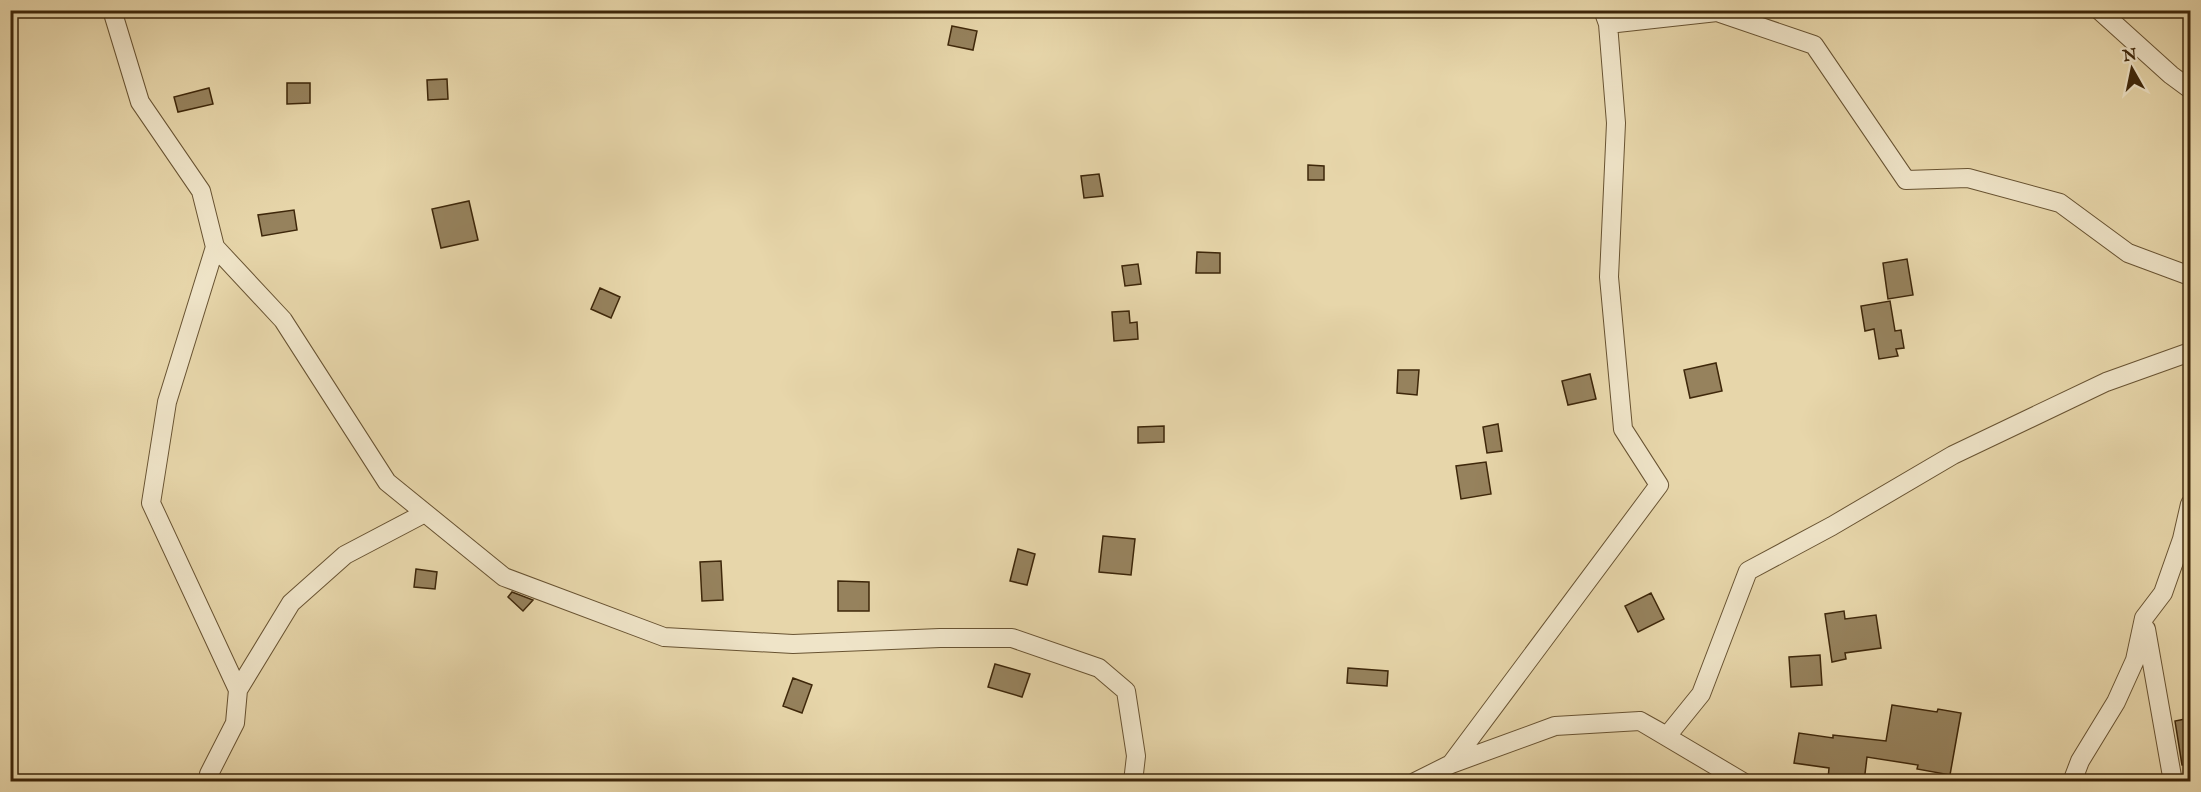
<svg xmlns="http://www.w3.org/2000/svg" width="2201" height="792" viewBox="0 0 2201 792" font-family="'IM FELL English',serif">
	<style>
		.building { fill: #96825d; stroke: #3e270a; stroke-width: 1.5 }
		.lines { fill: none; stroke-linecap: round; stroke-linejoin: round }
		.minor-casing { stroke: #685332; stroke-width: 20 }
		.path { stroke: #3e270a; stroke-width: 3; stroke-dasharray: 1.5 3; stroke-linecap: butt }
		.minor { stroke: #efe4c8; stroke-width: 18 }
	</style>
	<rect width="100%" height="100%" fill="#e7d6aa"/>
	<filter id="stains"><feTurbulence type="fractalNoise" baseFrequency=".00333" numOctaves="4"/><feColorMatrix values="0 0 0 0 .2 0 0 0 0 .09 0 0 0 0 .02 0 0 0 .5 -.17"/></filter>
	<radialGradient id="worn" r=".72"><stop offset=".6" stop-color="#630" stop-opacity="0"/><stop offset="1" stop-color="#630" stop-opacity=".3"/></radialGradient>
	<!-- building -->
	<path class="building" d="M952,26l25,5 -4,19 -25,-5z
		M447,79l1,20 -20,1 -1,-20z
		M287,83h23v20l-23,1z
		M209,88l4,16 -35,8 -4,-15z
		M1308,165l16,1v14h-16z
		M1099,174l4,22 -19,2 -3,-22z
		M469,201l9,39 -37,8 -9,-39z
		M294,210l3,20 -35,6 -4,-21z
		M1197,252l23,1v20h-24z
		M1907,259l6,36 -25,4 -5,-36z
		M1138,264l3,20 -16,2 -3,-20z
		M600,288l20,9 -9,21 -20,-9z
		M1890,301l5,30 6,-1 3,18 -8,1 2,7 -19,3 -5,-30 -9,2 -4,-25z
		M1129,311l1,12 7,-1 1,17 -24,2 -2,-29z
		M1716,363l6,28 -32,7 -6,-28z
		M1398,370h21l-2,25 -20,-2z
		M1590,374l6,25 -28,6 -6,-24z
		M1498,424l4,27 -15,2 -4,-26z
		M1164,426v16l-26,1v-16z
		M1486,462l5,32 -30,5 -5,-33z
		M1103,536l32,3 -4,36 -32,-3z
		M1018,549l17,5 -8,31 -17,-4z
		M721,561l2,39 -21,1 -2,-39z
		M416,569l21,3 -2,17 -21,-2z
		M838,581l31,1v29h-31z
		M512,592l21,8 -10,11 -15,-14z
		M1651,593l13,26 -26,13 -13,-26z
		M1844,611l1,8 31,-4 5,33 -36,5 1,6 -14,3 -7,-48z
		M1820,655l2,30 -31,2 -2,-30z
		M995,664l35,10 -8,23 -34,-10z
		M1348,668l40,3 -1,15 -40,-3z
		M793,678l19,7 -10,28 -19,-7z
		M1892,705l45,7 1,-3 23,4 -11,62 -33,-6 1,-4 -51,-8 -3,25h-13l-23,-3 1,-11 -35,-5 5,-30 34,5v-3l53,6z
		M2190,718v46l-8,1 -7,-44z"/>
	<g class="lines">
		<!-- minor casing -->
		<g class="minor-casing">
			<path id="minor" d="M112,10l28,92 61,89 14,56 -48,155 -16,101 87,187 -3,33 -26,51 1,8
				M2099,10l72,65 19,14
				M1608,24l109,-12 97,33 92,135 62,-2 92,25 68,50 62,23
				M215,247l68,73 104,162 117,95 160,60 129,7 147,-6h72l87,30 27,23 10,65 -3,26
				M2146,629l27,153
				M238,690l53,-87 54,-48 80,-42
				M1640,721l27,15 34,-42 47,-123 84,-45 121,-71 153,-73 84,-30
				M1451,764l208,-279 -36,-56 -14,-152 7,-154 -8,-99 -5,-14
				M1415,782l36,-18 104,-38 85,-5 103,61
				M2072,782l8,-21 36,-59 19,-42 9,-42 19,-25 19,-54 8,-35"/>
		</g>
		<!-- path -->
		<path class="path" d="M1200,782v-3"/>
		<!-- minor -->
		<use href="#minor" class="minor"/>
	</g>
	<!-- margin -->
	<rect width="2201" height="792" fill="none" stroke="#e7d6aa" stroke-width="36"/>
	<rect x="12" y="12" width="2177" height="768" fill="none" stroke="#3e270a" stroke-width="3"/>
	<rect x="18" y="18" width="2165" height="756" fill="none" stroke="#3e270a" stroke-width="1.5"/>
	<!-- north arrow -->
	<g transform="translate(2132 69) rotate(351)" stroke="#efe4c8" stroke-width="4.5" paint-order="stroke">
	<path d="M0-4.5L10 22L0 15L-10 22Z" fill="#3e270a"/>
	<text y="-9" font-size="16" font-weight="bold" text-anchor="middle" fill="#3e270a">N</text>
	</g>
	<rect width="100%" height="100%" filter="url(#stains)"/>
	<rect width="100%" height="100%" fill="url(#worn)"/>
</svg>
